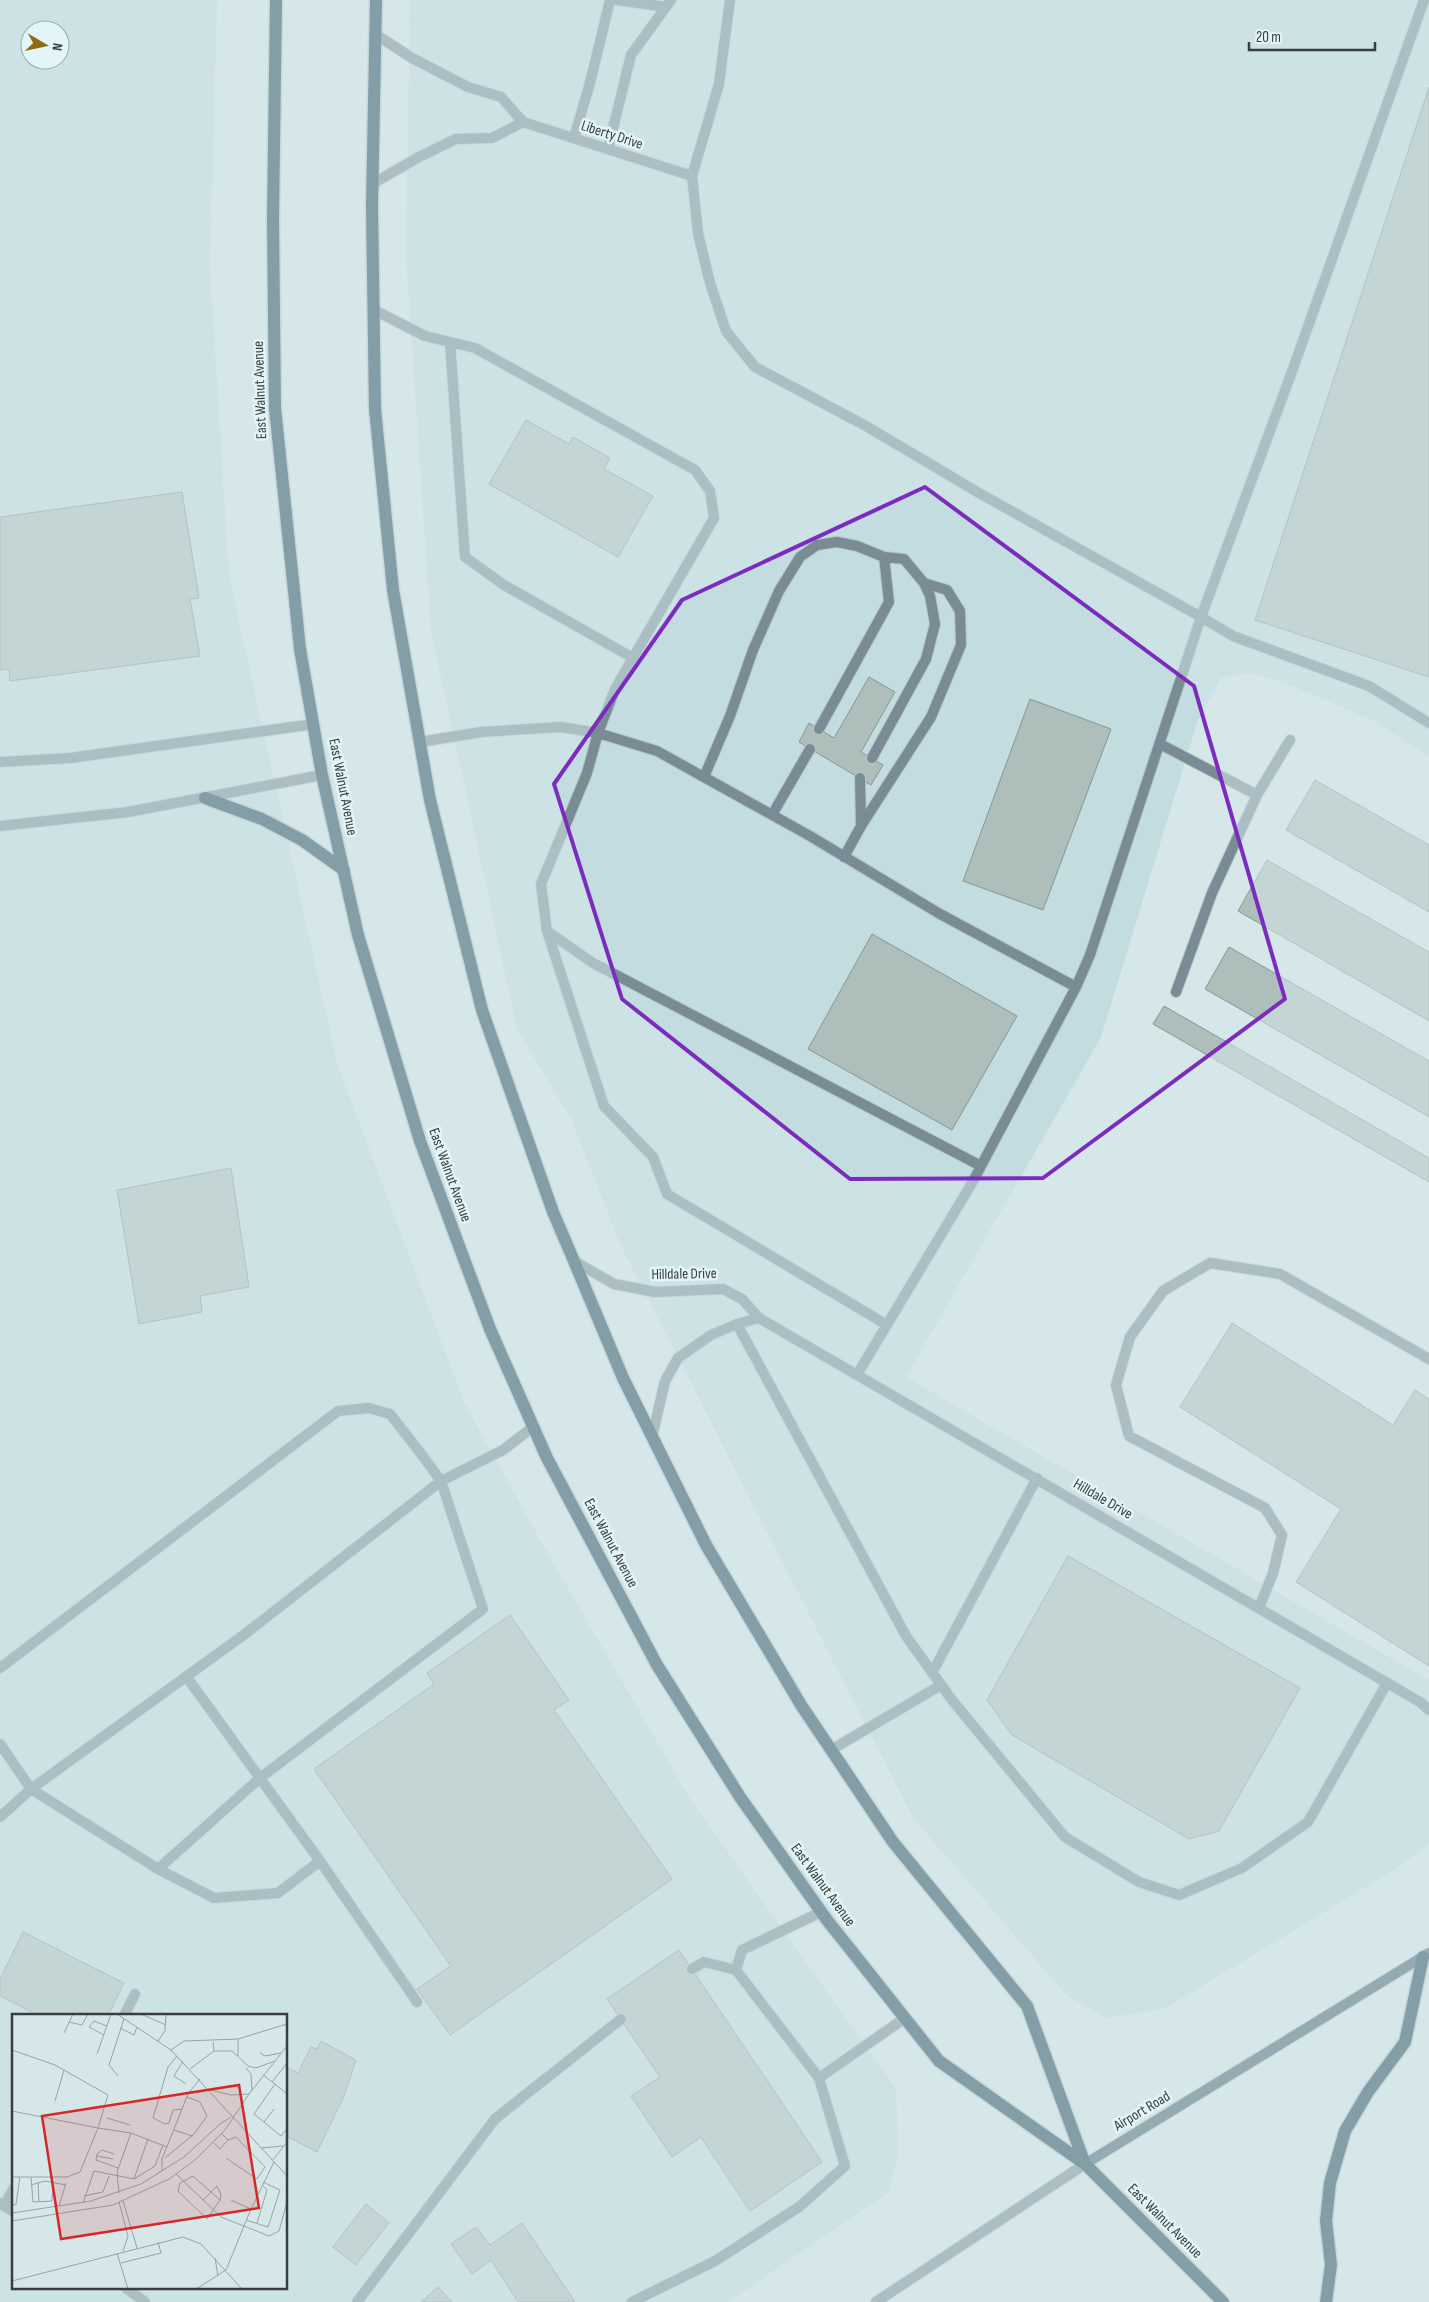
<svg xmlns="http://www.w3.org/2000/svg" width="1429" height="2302" viewBox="0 0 1429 2302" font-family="'Sofia Sans Condensed',sans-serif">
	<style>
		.built { fill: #c2dcdf; fill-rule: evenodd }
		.building { fill: #aebeba; stroke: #889794 }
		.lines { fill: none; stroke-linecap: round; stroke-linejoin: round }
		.service-casing { stroke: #b6c5c7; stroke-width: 12 }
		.minor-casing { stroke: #b6c5c7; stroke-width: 12 }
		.tertiary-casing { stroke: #b6c5c7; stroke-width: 12 }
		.secondary-casing { stroke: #b6c5c7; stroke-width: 12 }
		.primary-casing { stroke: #b6c5c7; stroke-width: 15 }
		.service { stroke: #798c95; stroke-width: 10 }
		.minor { stroke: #798c95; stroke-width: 10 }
		.tertiary { stroke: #798c95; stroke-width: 10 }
		.secondary { stroke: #466370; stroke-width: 10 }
		.primary { stroke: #214555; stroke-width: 12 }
		.marked { fill: none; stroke: #7b2cbf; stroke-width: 4; stroke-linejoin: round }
		.labels { text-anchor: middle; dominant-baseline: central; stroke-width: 5; stroke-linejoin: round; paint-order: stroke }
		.street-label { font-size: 15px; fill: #383e3f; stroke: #e3f5f6 }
		.inset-road { fill: none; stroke: #97a3a5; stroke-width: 1 }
		.view { fill: #d62828; fill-opacity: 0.15; stroke: #d62828; stroke-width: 2.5 }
		.inset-edge { fill: none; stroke: #383e3f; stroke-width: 2.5 }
	</style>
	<rect width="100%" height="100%" fill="#d6e7e9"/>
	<!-- built -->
	<path class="built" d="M0,0h217l-7,271 19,305 108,487 127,339 79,143 148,255 205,289 2,65 -10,39 -160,109h-728zM30,30h30v30h-30zM14,2016h272v272h-272z
		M410,0h1019v757l-57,-37 -92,-39 -28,-8 -31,5 -23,42 -97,317 -195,340 523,303v164l-32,24 -231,140 -58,10 -41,-22 -154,-178 -293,-574 -48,-123 -55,-92 -86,-398 -25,-375z"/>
	<!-- building -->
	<path class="building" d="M1429,87v590l-174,-57z
		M526,420l43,24 4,-7 37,21 -6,11 49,27 -35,61 -129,-73z
		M182,492l17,106 -9,1 10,57 -190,25 -1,-12 -9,1v-153z
		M869,677l26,15 -34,60 22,13 -12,20 -72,-43 10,-19 25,15z
		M1030,699l81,30 -68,181 -80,-29z
		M1315,780l114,65v67l-143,-82z
		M1267,860l162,92v69l-191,-110z
		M872,934l145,82 -65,114 -144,-81z
		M1229,947l200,114v56l-224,-128z
		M1164,1006l265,152v24l-276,-158z
		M231,1168l18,119 -49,9 2,16 -63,12 -22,-134z
		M1232,1323l161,102 22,-35 14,9v267l-133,-84 45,-73 -161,-102z
		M1068,1556l232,132 -81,143 -30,8 -177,-104 -25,-35z
		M510,1615l59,85 -15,10 118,169 -222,156 -33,-46 34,-23 -137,-197 120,-85 -7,-11z
		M23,1932l101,51 -16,33h-68l-40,-20v-17z
		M679,1950l143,212 -72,49 -49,-74 -29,20 -41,-61 29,-19 -53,-78z
		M321,2041l35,19 -12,36 -27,56 -31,-16v-69l12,6 13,-26 6,2z
		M366,2204l23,19 -33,42 -23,-18z
		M522,2223l53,79h-57l-27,-42 -19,14 -21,-30 25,-17 14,18z
		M438,2287l14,15h-31z"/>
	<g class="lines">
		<!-- service casing -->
		<g class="service-casing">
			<path id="service" d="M617,0l49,7
				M730,0l-11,84 -27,92 6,57 12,50 16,48 29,36 111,59 113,67 222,124 93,-251 130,-366
				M574,138l17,-59 19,-79
				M608,149l23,-94 40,-55
				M374,310l51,26 50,12 220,122 15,21 4,27 -99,171 -17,44 -11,40 -46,111 6,47 57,175 49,51 14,37 220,131
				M450,342l15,215 39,28 129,73
				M819,729l70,-127 -5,-45
				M420,742l61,-10 80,-5 37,6 59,18 153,85 130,78 136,73
				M1160,744l97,51
				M704,777l26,-61 23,-66 26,-59 21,-34 17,-12 20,-3 20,4 27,11 20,2 20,24 6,13 5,28 -9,35 -54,99
				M860,778l1,48
				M772,815l38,-66
				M844,857l17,-31 70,-109 30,-72 -1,-34 -13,-21 -23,-7
				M547,931l46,32 388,203
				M1176,992l36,-99 45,-98 33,-55
				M737,1324l169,312 46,64 113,137 74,45 40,13 63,-27 66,-46 79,-139
				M858,1373l114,-190 104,-196 14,-32 111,-338 32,19 136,50 60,37
				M1259,1608l14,-35 9,-38 -17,-27 -136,-72 -13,-51 14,-48 33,-46 47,-28 70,11 149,85
				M0,1668l338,-257 31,-3 21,6 29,37 22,30 42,128 -223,169 -102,91 -127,-80 -31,-45
				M932,1673l105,-195
				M831,1750l110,-65
				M0,1817l31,-28 214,-155 196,-153 62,-31 30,-23
				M320,1861l97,141
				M158,1869l56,29 64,-5 42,-32 -134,-185
				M821,1912l-79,38 -6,20 83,108 86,-60
				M692,1969l12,-7 32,8
				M124,2016l11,-22
				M4,2206l10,-18
				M357,2302l138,-183 126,-100
				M632,2302l83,-41 84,-54 46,-41 -26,-88"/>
		</g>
		<!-- minor casing -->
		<g class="minor-casing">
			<path id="minor" d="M375,34l37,24 56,29 33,10 22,25 169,54
				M372,184l47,-27 37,-18 36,-1 31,-16
				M0,762l70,-4 244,-34
				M0,826l128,-14 194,-37
				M574,1261l40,23 41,8 68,-3 19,10 17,19 661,384 9,8
				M652,1437l13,-56 13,-23 33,-23 26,-11 22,-6
				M0,2203l14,9
				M126,2288l19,14"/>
		</g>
		<!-- tertiary casing -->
		<g class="tertiary-casing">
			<path id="tertiary" d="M876,2302l209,-138"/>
		</g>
		<!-- secondary casing -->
		<g class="secondary-casing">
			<path id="secondary" d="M1085,2164l344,-211"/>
		</g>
		<!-- primary casing -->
		<g class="primary-casing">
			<path id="primary" d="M276,0l-3,219 2,189 25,241 22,126 36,160 62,206 70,188 57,129 110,207 83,132 87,123 112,141 146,103 138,138
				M376,0l-4,206 3,203 18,181 37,210 52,210 71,202 21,49 49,117 83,167 95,160 92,137 134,164 58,158
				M205,798l57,21 40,21 42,30
				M1326,2302l5,-37 -5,-44 4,-38 15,-52 23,-39 37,-50 18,-85"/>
		</g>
		<!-- service -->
		<use href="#service" class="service"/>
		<!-- minor -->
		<use href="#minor" class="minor"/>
		<!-- tertiary -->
		<use href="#tertiary" class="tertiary"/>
		<!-- secondary -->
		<use href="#secondary" class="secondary"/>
		<!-- primary -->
		<use href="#primary" class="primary"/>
	</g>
	<!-- marked area -->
	<path d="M0 0H1429V2302H0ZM925,487l269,199 91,313 -242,179 -193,1 -228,-180 -68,-215 128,-184z" fill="#d6e7e9" fill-opacity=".55" fill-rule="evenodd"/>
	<path class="marked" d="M925,487l269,199 91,313 -242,179 -193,1 -228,-180 -68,-215 128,-184z"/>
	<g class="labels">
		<!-- street labels -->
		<g class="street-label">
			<text transform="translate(612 135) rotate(18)">Liberty Drive</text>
			<text transform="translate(260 390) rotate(-92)">East Walnut Avenue</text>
			<text transform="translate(343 787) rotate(79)">East Walnut Avenue</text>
			<text transform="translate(450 1175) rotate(70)">East Walnut Avenue</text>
			<text transform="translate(684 1274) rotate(-1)">Hilldale Drive</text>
			<text transform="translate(1103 1499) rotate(30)">Hilldale Drive</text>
			<text transform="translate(611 1543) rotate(62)">East Walnut Avenue</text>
			<text transform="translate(823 1885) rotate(54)">East Walnut Avenue</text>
			<text transform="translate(1142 2111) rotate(-31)">Airport Road</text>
			<text transform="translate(1165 2221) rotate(45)">East Walnut Avenue</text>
		</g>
	</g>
	<!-- overview -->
	<g transform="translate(12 2014)">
		<rect width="275" height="275" fill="#d6e7e9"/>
		<path class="inset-road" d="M105,0l54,36 61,66M129,0l25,11M57,8l13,3 6,-11M108,14l14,7 3,-8M52,19l9,-19M92,21l-15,-8 5,-6 13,5M226,25v17M146,27l7,-10 1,-17M0,36l43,15 53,30 -10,33 33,5 36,14M159,36l13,-9 54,-2 49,-15M202,37h18l16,15 8,2 19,-7M248,39l5,3 16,-3M85,40l14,-40M165,42l-9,11 -15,51 12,6 4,-1 4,-13 9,-1M171,47l-9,15 12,8M234,54l5,6 1,16M178,55l24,-18 -1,-9M251,61l12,9 -21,30 27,22 6,-7M106,62l-9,-11 15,-46M260,68l15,-19M263,70l12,10M198,76l21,5 18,-1M43,87l9,-31M0,97l86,17 -18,44 -13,5h-55M220,102l55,60M95,104l23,7M252,108l10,-13M162,116l18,6M202,129l6,6 8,-9 -6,-6M249,134l22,-2M102,140l-12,-4 -5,4 -1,6 22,8M85,142l16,3M153,144l29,-24 13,-18 -7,-14 -13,-5M214,144l31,21 8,-12 -29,-30 -8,3M261,146l14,-18M150,157v-12l26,-65 12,-15M164,160l45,43 48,19 10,-5M181,162l27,24 -13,19 -29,-28 2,-8zM19,163l2,25 19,-1 1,-19M122,165l14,-40M26,168l1,20M19,171l14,-4 21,4M107,179l-2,-21 14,-39M72,182l19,-4 6,-16M191,186l14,-14 4,9 -1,5M219,186l20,9M111,187l14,47M107,188l9,34 -5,15M71,189l11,-32 40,8 21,-13 8,-21M0,192l4,-2 4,-27M47,192l7,-23M0,199l79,-12 50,-17 43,-27 36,-33 11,-7M234,206l22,7 12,-37 -17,-8M0,207l101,-16 56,-26 26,-19 30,-30 24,-36 38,-48M245,209l10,-33 -5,-5M267,217l8,-29M105,239l11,36M203,244l3,18M109,249l40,-10 -3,-11M0,267l171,-44 18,7 41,45M184,275l30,-19 25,-61 23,-47"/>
		<path class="view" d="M227,71l20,123 -198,31 -19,-123z"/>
		<rect width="275" height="275" class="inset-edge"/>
	</g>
	<!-- north arrow -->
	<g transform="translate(45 45) rotate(99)"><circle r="24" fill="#e3f5f6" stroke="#9facad"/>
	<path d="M0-4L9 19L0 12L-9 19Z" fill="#906b10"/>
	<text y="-8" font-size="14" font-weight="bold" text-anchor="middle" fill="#383e3f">N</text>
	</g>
	<!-- scale -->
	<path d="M1249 42v8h126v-8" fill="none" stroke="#383e3f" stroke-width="2.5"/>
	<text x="1256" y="42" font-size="15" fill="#383e3f" stroke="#e3f5f6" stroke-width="4" paint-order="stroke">20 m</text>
</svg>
